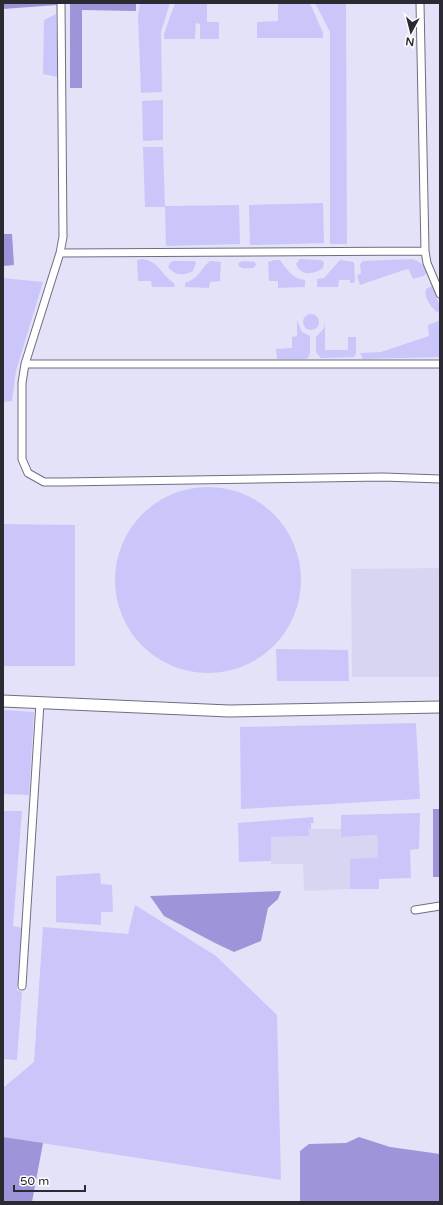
<svg xmlns="http://www.w3.org/2000/svg" width="443" height="1205" viewBox="0 0 443 1205" font-family="'Varela Round',sans-serif">
	<style>
		.built { fill: #d8d5f3 }
		.green { fill: #cbc6f9 }
		.forest { fill: #9d94da }
		.lines { fill: none; stroke-linecap: round; stroke-linejoin: round }
		.street-casing { stroke: #6f6e81; stroke-width: 9 }
		.secondary-casing { stroke: #6f6e81; stroke-width: 13 }
		.street { stroke: #fff; stroke-width: 7 }
		.secondary { stroke: #fff; stroke-width: 11 }
	</style>
	<rect width="100%" height="100%" fill="#e4e2f8"/>
	<!-- built -->
	<path class="built" d="M440,568v109h-88l-1,-108z
		M308,829h33l1,8 35,-2 1,22 -28,2v30l-46,2 -1,-27h-32v-27l37,-1z"/>
	<!-- green -->
	<path class="green" d="M140,3h30l-9,29 1,60 -21,1 -3,-77z
		M175,3h32v19h12v17h-19v-15l-4,-1 -1,16h-31v-5z
		M278,3h32l13,30v5h-66v-16l21,-1z
		M315,3h31l1,241h-17v-212z
		M56,14l2,63 -15,-3 1,-54z
		M163,100v40l-20,1 -1,-40z
		M143,147h20l2,59 74,-1 1,39 -74,2 -1,-39h-20z
		M323,203l1,40 -74,2 -1,-40z
		M141,259c18,1 19,15 33,24l1,4h-23l-1,-6h-13l-1,-21z
		M300,259l21,1 3,2 -1,6c-9,7 -23,8 -27,-4z
		M412,259c8,2 12,6 16,13l-4,4 -11,3 -4,-9 -2,-1 -47,16 -3,-9 4,-3 -1,-9 3,-3z
		M274,260h6c7,9 12,19 25,20v7l-27,1v-7h-9l-1,-19z
		M340,260l14,2 1,17 -1,4h-4v-3h-11l-1,7h-21v-8l7,-1z
		M173,261h21l2,2 -3,8c-10,5 -18,5 -25,-4l2,-4z
		M210,261l11,1 -1,19 -10,1 -1,6 -24,-1v-4c17,-7 13,-12 25,-22z
		M244,261l11,1 1,3 -3,3c-5,0 -13,2 -15,-4l2,-2z
		M3,278l40,4 -27,89 -4,30 -9,1z
		M432,286l8,20v5l-3,1c-7,-6 -13,-14 -11,-23z
		M303 322a8 8 0 1 1 16 0a8 8 0 1 1-16 0Z
		M297,320l5,12 8,4v18l-2,4 -3,1h-28l-1,-10 16,-1v-11l5,-1z
		M325,321v29h23v-13h8v16l-2,4 -28,1h-5l-3,-3 -2,-3v-15l8,-9z
		M438,321h2v36l-77,2 -3,-6 21,-1 48,-16 -1,-11z
		M115 580a93 93 0 1 1 186 0a93 93 0 1 1-186 0Z
		M3,524l72,1v141h-72z
		M276,649l72,1 1,31h-72z
		M3,710l31,2 -5,83 -26,-1z
		M416,723l4,76 -179,10 -1,-82z
		M3,811h19l-9,115 9,2 -5,62 5,2 -5,68 -14,-1z
		M420,813l-1,36 -9,1 1,28 -32,1v10h-29v-30l28,-2 -1,-22 -36,2v-22z
		M313,817l1,6h-3v6h-3l1,7 -38,1v24l-32,1 -1,-39z
		M100,873l1,11 11,1 1,27h-12v13l-45,-3v-46z
		M135,905l81,51 61,59 4,165 -278,-43v-49l31,-26 9,-135 85,7z"/>
	<!-- forest -->
	<path class="forest" d="M3,3h54v2l-54,4z
		M70,3h66v8l-54,-1v78h-12z
		M3,234h9l2,31 -11,1z
		M433,809h7v68h-7z
		M281,891l-3,8 -10,9 -7,33 -27,11 -19,-9 -51,-27 -14,-20z
		M3,1137l40,6 -11,59h-29z
		M359,1137l31,10 50,7v48h-140v-51l9,-7 37,-1z"/>
	<g class="lines">
		<!-- street casing -->
		<g class="street-casing">
			<path id="street" d="M61,3l2,234 -3,16 -35,111 -3,19v76l6,14 16,9h19l320,-5 57,2
				M420,3l5,248 2,12 13,31
				M60,253l365,-2
				M25,364h415
				M415,910l25,-4
				M22,986l18,-283"/>
		</g>
		<!-- secondary casing -->
		<g class="secondary-casing">
			<path id="secondary" d="M3,701l226,10 211,-4"/>
		</g>
		<!-- street -->
		<use href="#street" class="street"/>
		<!-- secondary -->
		<use href="#secondary" class="secondary"/>
	</g>
	<!-- border -->
	<rect width="443" height="1205" fill="none" stroke="#2b2a33" stroke-width="8"/>
	<!-- north arrow -->
	<g transform="translate(411 32) rotate(187)" stroke="#ffffff" stroke-width="3" paint-order="stroke">
	<path d="M0-3L7 15L0 10L-7 15Z" fill="#2b2a33"/>
	<text y="-6" font-size="11" font-weight="bold" text-anchor="middle" fill="#2b2a33">N</text>
	</g>
	<!-- scale -->
	<path d="M14 1185v6h71v-6" fill="none" stroke="#2b2a33" stroke-width="2"/>
	<text x="20" y="1185" font-size="12" fill="#2b2a33" stroke="#ffffff" stroke-width="3" paint-order="stroke">50 m</text>
</svg>
